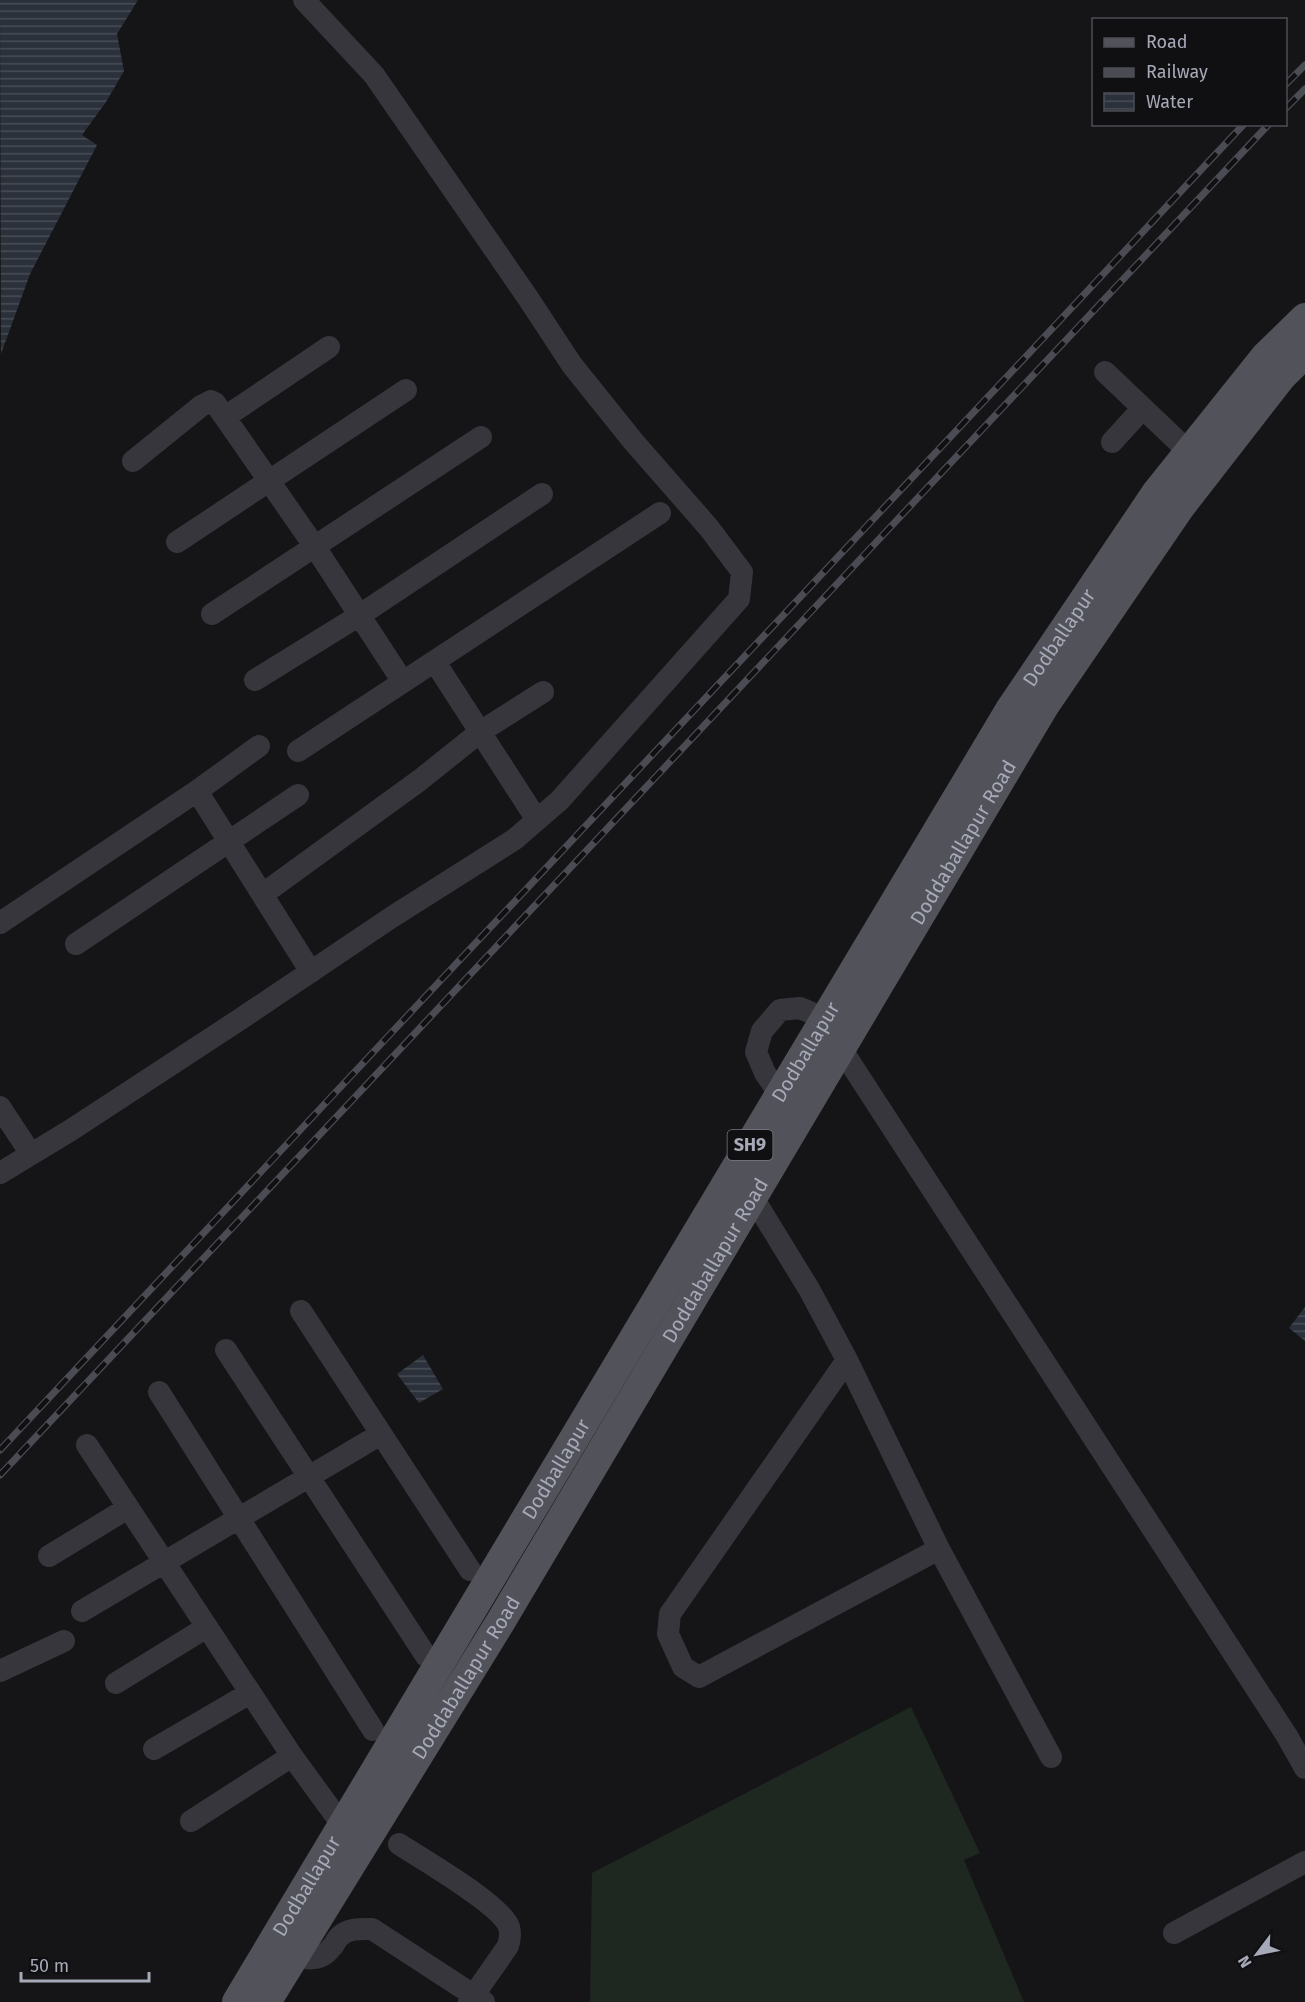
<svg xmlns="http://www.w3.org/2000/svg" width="1305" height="2002" viewBox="0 0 1305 2002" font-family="'Fira Sans',sans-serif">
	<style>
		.grass { fill: #1f2721 }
		.water { fill: url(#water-rules) }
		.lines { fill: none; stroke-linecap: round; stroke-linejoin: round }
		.minor { stroke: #36363c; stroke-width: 22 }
		.major { stroke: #52525b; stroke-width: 30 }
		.rail-casing { stroke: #4b4b53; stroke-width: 7 }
		.rail { stroke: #101012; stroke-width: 4.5; stroke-dasharray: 14; stroke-linecap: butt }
		.labels { text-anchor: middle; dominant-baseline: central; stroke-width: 5; stroke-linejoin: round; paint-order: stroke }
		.shield { fill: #101012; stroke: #797b86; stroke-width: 1.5 }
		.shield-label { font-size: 18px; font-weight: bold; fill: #a6a9b7 }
		.street-label { font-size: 20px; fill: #a6a9b7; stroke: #101012 }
	</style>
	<defs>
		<pattern id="water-rules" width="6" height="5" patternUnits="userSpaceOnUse" patternTransform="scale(1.5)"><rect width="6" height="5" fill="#2b313b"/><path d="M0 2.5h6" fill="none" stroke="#474c55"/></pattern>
	</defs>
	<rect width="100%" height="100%" fill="#151517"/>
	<!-- grass -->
	<path class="grass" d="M911,1707l69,146 -16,7 60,142h-434l2,-129z"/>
	<!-- water -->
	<path class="water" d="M0,0h138l-21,34 7,37 -18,31 -24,33 15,10 -67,129 -29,80z
		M1305,1307v34l-16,-13z
		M423,1355l20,34 -24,14 -22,-29z"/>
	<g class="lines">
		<!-- minor -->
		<path class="minor" d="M1105,372l84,80
			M225,417l104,-70
			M1112,442l31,-34
			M133,461l68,-55 10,-5 4,2 100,144 88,135
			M177,542l229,-152
			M212,614l269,-177
			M435,662l102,158
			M255,680l105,-65 182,-121
			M298,751l362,-238
			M197,791l114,181
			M263,894l157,-114 60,-48 63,-40
			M0,923l197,-132 62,-45
			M76,944l222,-149
			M840,1047l447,689 18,32
			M780,1095l-15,-22 -9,-21 6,-21 18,-21 20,-2 26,11
			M0,1107l31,47
			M0,1173l71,-43 171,-112 150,-101 123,-78 45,-39 179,-201 3,-27 -33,-44 -76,-87 -61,-76 -44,-67 -154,-223 -70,-75
			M752,1196l57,93 38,71 92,189 112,208
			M301,1311l169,259
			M226,1350l200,306
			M847,1360l-177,254 -2,20 15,33 16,10 240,-128
			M159,1392l214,338
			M87,1445l205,311 51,70
			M49,1556l79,-48
			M82,1611l299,-177
			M0,1671l64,-30
			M116,1683l91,-56
			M154,1749l96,-56
			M191,1821l101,-65
			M399,1844c24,16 102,60 110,83 2,7 1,13 -1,19l-39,56
			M1174,1933l131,-71
			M296,1956c13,4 26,4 35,-8 4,-3 5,-9 9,-12 9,-8 21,-7 32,-7l112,73"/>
		<!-- major -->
		<g class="major">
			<path id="s1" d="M237,2002l773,-1292 147,-218 108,-135 40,-39"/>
			<path id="s2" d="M266,2002l235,-381 543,-915 136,-199 101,-130 24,-24"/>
		</g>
		<!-- rail casing -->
		<g class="rail-casing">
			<path id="rail" d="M1286,84l19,-19
				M1286,108l19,-19
				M0,1450l1244,-1326
				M0,1475l1269,-1351"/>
		</g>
		<!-- rail -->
		<use href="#rail" class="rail"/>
	</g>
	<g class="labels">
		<!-- shield labels -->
		<rect class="shield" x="727.5" y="1130" width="45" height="30" rx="4.5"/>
		<g class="shield-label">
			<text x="750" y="1145">SH9</text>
		</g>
		<!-- street labels -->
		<g class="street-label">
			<text stroke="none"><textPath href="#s1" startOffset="1593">Dodballapur</textPath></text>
			<text stroke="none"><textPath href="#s2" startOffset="1353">Doddaballapur Road</textPath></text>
			<text stroke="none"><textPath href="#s1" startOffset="1107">Dodballapur</textPath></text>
			<text stroke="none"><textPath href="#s2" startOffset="867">Doddaballapur Road</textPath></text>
			<text stroke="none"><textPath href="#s1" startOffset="621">Dodballapur</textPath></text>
			<text stroke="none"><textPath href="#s2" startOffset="381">Doddaballapur Road</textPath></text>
			<text stroke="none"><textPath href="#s1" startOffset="135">Dodballapur</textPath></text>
		</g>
	</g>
	<!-- legend -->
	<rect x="1092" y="18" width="195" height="108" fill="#101012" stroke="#4c4d54" stroke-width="1.5"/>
	<rect x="1104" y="38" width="30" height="9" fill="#52525b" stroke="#4c4d54" stroke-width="1.5"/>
	<text x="1146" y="48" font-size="18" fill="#a6a9b7">Road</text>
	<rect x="1104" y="68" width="30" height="9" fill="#4b4b53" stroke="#4c4d54" stroke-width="1.5"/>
	<text x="1146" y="78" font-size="18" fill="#a6a9b7">Railway</text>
	<rect x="1104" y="93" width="30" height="18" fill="url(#water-rules)" stroke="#4c4d54" stroke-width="1.5"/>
	<text x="1146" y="108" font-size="18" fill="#a6a9b7">Water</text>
	<!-- north arrow -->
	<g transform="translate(1257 1954) rotate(238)" stroke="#101012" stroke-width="4.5" paint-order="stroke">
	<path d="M0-4.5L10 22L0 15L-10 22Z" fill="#a6a9b7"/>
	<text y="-9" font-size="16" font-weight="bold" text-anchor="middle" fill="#a6a9b7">N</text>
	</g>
	<!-- scale -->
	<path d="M21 1972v9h128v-9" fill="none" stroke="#a6a9b7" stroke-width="3"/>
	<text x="30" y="1972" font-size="18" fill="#a6a9b7" stroke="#101012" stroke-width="4.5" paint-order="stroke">50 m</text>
</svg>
